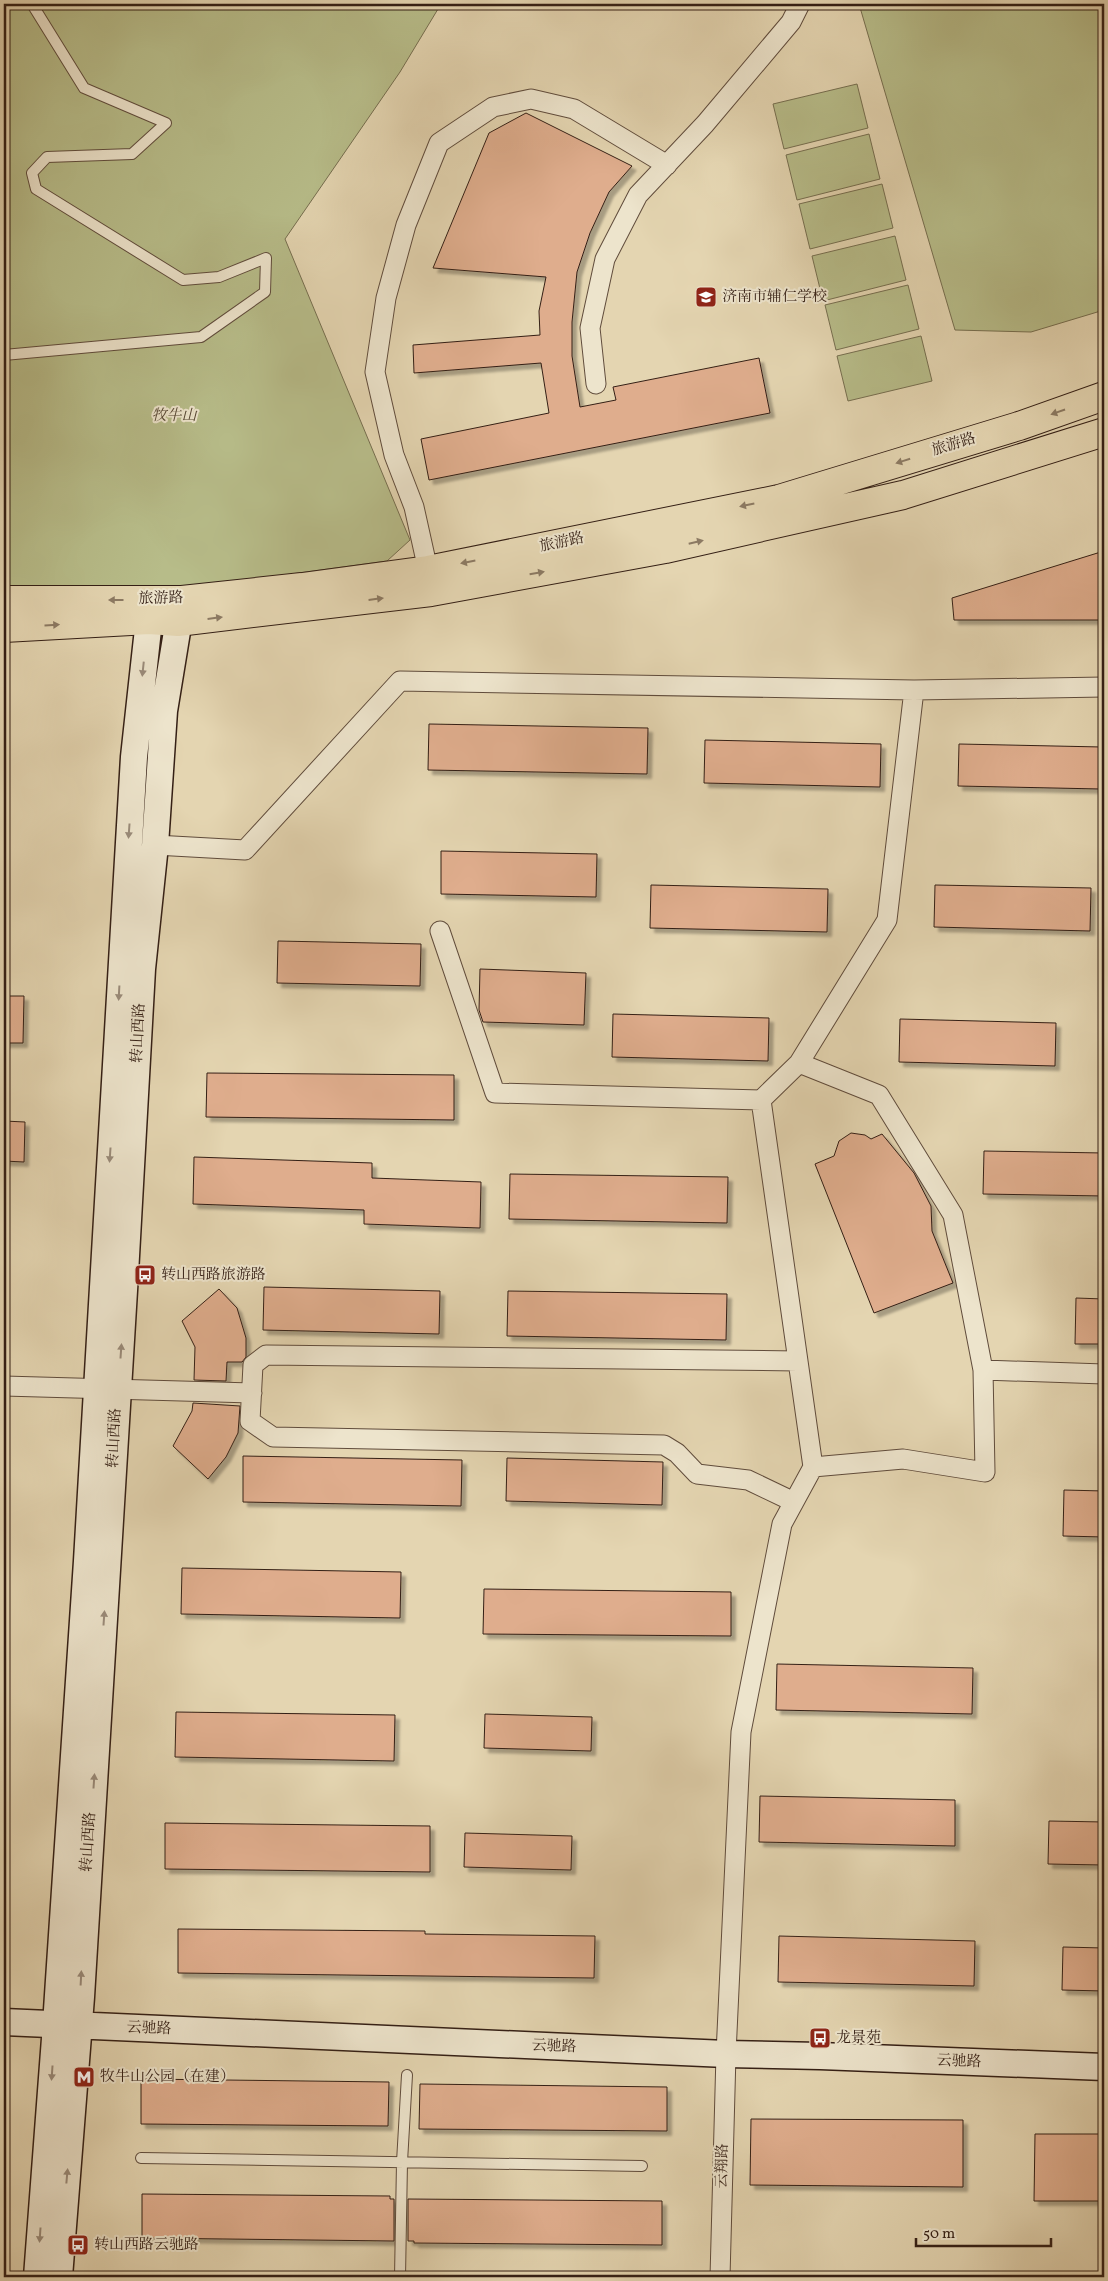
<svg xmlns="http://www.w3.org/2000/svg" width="1108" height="2281" viewBox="0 0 1108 2281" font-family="Vollkorn,'Noto Serif SC',serif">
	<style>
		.green { fill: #b7bc89; stroke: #766e4f }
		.building { fill: #dfad8d; stroke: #341f15; filter: url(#shadow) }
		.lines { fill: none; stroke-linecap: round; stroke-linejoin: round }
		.lane-casing { stroke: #604c3c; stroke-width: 12 }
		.street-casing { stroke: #604c3c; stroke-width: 21 }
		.secondary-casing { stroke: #341f15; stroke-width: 29 }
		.primary-casing { stroke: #341f15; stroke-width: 30 }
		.lane { stroke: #ede4cc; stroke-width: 10 }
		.street { stroke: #ede4cc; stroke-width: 19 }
		.secondary { stroke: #ede4cc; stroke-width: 26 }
		.primary { stroke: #e4d5b1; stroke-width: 28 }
		.oneway { fill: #8c7a63 }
		.oneway2 { fill: #9a8b7a }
		.labels { text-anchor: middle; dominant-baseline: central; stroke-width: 4; stroke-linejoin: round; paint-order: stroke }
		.poi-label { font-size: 15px; fill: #341f15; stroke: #ede4cc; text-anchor: start }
		.park-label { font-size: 15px; font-style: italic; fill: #554632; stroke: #ede4cc }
		.street-label { font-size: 15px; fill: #341f15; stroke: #ede4cc }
	</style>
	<defs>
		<filter id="shadow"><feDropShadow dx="4.5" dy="4.5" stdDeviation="1" flood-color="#0004"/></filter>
	</defs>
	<rect width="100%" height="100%" fill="#e4d5b1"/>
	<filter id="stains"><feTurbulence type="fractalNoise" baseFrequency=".004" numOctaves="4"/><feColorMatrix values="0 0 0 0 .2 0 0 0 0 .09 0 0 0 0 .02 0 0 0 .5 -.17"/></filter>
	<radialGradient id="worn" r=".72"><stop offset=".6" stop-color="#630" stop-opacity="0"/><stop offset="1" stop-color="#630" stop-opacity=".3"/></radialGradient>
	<!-- green -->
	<path class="green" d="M4,4h437l-41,68 -115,167 125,301 -23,21 -228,31 -155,1z
		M859,4h245v306l-73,22 -76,-2z
		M857,84l11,44 -84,21 -11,-45z
		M869,134l11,45 -83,21 -11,-45z
		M882,184l11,44 -83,21 -11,-45z
		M895,236l11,44 -83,21 -11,-45z
		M908,285l11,44 -83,21 -11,-45z
		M921,336l11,45 -84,20 -11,-45z"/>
	<!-- building -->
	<path class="building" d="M526,113l106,53 -23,26 -19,41 -13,39 -5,50v34l8,51 36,-7 -3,-13 146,-29 11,55 -341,67 -8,-41 128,-26 -8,-50 -127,10 -1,-28 127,-10 -1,-24 7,-34 -113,-9 56,-135z
		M1104,551v69h-150l-2,-22z
		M429,724l219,4 -1,46 -219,-4z
		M705,740l176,4 -1,43 -176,-4z
		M959,744l143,3 -1,42 -143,-3z
		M441,851l156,3 -1,43 -155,-3z
		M651,885l177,4 -1,43 -177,-4z
		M935,885l156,3 -1,43 -156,-4z
		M278,941l143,3 -1,42 -143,-3z
		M480,969l106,4 -2,52 -101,-3 -4,-12z
		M4,996h20l-1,47h-19z
		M613,1014l156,4 -1,43 -156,-4z
		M900,1019l156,4 -1,43 -156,-4z
		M207,1073l247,2v45l-248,-3z
		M4,1121l21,1 -1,40 -20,-1z
		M851,1133l14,2 6,4 11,-5 32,39 17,33 1,25 21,52 -79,30 -59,-149 19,-8 5,-15z
		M984,1151l120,2v43l-121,-2z
		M194,1157l178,6v15l109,4 -1,46 -116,-4v-14l-171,-6z
		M510,1174l218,3 -1,46 -218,-4z
		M264,1287l176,4 -1,43 -176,-4z
		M219,1289l18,19 9,30v19l-4,5h-15l-1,19 -32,-1 1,-33 -13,-26z
		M508,1291l219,3 -1,46 -219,-4z
		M1076,1298l28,1v45h-29z
		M193,1403l47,3 -2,27 -12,24 -18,22 -35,-33 19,-35z
		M243,1456l219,4 -1,46 -218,-4z
		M507,1458l156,4 -1,43 -156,-4z
		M1064,1490l40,1v46l-41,-1z
		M182,1568l219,4 -1,46 -219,-4z
		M484,1589l247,3v44l-248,-2z
		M777,1664l196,4 -1,46 -196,-4z
		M176,1712l219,3 -1,46 -219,-4z
		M485,1714l107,3 -1,34 -107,-3z
		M760,1796l195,4v46l-196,-4z
		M1049,1821l55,1v43l-56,-1z
		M165,1823l265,3v46l-265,-3z
		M465,1833l107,3 -1,34 -107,-3z
		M178,1929l247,2v3l170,2 -1,42 -416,-5z
		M779,1936l196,5 -1,45 -196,-4z
		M1063,1947l41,1v43l-42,-1z
		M141,2079l248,3 -1,44 -247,-2z
		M420,2084l247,3v44l-248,-2z
		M751,2119l212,1v67l-213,-2z
		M1035,2134h69v67h-70z
		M142,2194l248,2v3h4v42l-252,-3z
		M408,2199l254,2v44l-248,-2v-2h-6z"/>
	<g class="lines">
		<!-- lane casing -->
		<g class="lane-casing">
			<path id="lane" d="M4,355l197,-18 64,-45 1,-34 -47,19 -36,3 -147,-91 -4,-16 15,-16 85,-3 34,-31 -82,-35 -52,-84
				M141,2158l501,8
				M400,2277l2,-115 5,-87"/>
		</g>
		<!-- street casing -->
		<g class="street-casing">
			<path id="street" d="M596,384l-6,-56 15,-69 33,-64 67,-71 86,-102 9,-18
				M428,570l-14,-63 -20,-52 -19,-83 11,-74 20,-73 33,-82 54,-36 38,-8 43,10 93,56
				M914,690l-27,230 -88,143 80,32 74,120 30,155 121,4
				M155,845l90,5 155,-169 514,9 190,-3
				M440,931l55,162 266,7 38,-37
				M761,1100l52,367 90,-8 82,13 -2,-102
				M4,1386l248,7
				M794,1502l-46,-22 -51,-6 -20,-21 -13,-8 -391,-8 -23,-16 3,-56 13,-10 532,6
				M720,2277l6,-223 15,-322 41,-208 31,-57"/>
		</g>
		<!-- secondary casing -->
		<g class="secondary-casing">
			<path id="secondary" d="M4,2022l722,32 94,2 284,11
				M37,2277l19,-252 31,-464 47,-804 15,-137 -2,-20
				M59,2277l22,-280 44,-723 17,-305 13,-124 9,-134 18,-110"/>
		</g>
		<!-- primary casing -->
		<g class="primary-casing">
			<path id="primary" d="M4,600h178l120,-13 126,-17 351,-71 240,-73 85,-30
				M4,628l145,-8 29,2 253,-30 234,-43 238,-54 201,-63"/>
		</g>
		<!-- lane -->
		<use href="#lane" class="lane"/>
		<!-- street -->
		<use href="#street" class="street"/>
		<!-- secondary -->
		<use href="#secondary" class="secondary"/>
		<!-- primary -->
		<use href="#primary" class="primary"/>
	</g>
	<!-- one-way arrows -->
	<defs><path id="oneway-solid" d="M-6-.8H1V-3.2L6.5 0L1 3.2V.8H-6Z" transform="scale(1.25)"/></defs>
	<g class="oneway">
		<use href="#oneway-solid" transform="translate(1058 412) rotate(161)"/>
		<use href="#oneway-solid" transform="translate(903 461) rotate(163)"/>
		<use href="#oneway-solid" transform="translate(747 505) rotate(168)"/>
		<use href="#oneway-solid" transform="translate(696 542) rotate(-13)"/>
		<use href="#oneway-solid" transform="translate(468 562) rotate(169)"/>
		<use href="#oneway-solid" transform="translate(537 573) rotate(-10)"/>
		<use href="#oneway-solid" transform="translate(376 599) rotate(-7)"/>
		<use href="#oneway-solid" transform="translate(116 600) rotate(180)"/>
		<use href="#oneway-solid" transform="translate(215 618) rotate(-7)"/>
		<use href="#oneway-solid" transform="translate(52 625) rotate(-3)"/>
	</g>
	<g class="oneway2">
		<use href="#oneway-solid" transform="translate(143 669) rotate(96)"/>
		<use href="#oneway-solid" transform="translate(129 831) rotate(94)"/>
		<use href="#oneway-solid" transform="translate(119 993) rotate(93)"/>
		<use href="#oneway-solid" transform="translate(110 1155) rotate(94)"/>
		<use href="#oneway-solid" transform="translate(121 1351) rotate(-86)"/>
		<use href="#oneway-solid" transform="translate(104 1618) rotate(-86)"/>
		<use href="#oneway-solid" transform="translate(94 1781) rotate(-86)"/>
		<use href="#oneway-solid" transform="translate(81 1978) rotate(-87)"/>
		<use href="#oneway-solid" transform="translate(52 2073) rotate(94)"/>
		<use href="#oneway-solid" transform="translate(67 2176) rotate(-85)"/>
		<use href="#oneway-solid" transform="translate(40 2235) rotate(94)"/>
	</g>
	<!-- icons -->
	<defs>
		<g id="school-square" transform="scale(1.125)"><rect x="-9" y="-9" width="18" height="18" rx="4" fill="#8f2418" stroke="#ede4cc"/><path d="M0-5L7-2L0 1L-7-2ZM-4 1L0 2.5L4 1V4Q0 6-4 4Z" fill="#fff"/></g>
		<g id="bus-square" transform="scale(1.125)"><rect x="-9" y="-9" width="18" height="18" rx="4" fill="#8f2418" stroke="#ede4cc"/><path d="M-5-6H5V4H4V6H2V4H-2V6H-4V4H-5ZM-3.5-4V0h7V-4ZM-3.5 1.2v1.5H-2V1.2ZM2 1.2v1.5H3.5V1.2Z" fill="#fff"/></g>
		<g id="metro-square" transform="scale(1.125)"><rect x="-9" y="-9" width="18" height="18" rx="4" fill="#8f2418" stroke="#ede4cc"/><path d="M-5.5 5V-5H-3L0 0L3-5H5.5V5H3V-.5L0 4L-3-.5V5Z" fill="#fff"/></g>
	</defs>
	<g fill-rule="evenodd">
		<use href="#school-square" x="706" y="297"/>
		<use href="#bus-square" x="145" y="1275"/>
		<use href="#bus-square" x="820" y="2038"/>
		<use href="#metro-square" x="84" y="2077"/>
		<use href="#bus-square" x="78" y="2245"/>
	</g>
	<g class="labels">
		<!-- poi labels -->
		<g class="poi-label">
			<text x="722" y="297">济南市辅仁学校</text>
			<text x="161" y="1275">转山西路旅游路</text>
			<text x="836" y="2038">龙景苑</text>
			<text x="100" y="2077">牧牛山公园（在建）</text>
			<text x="94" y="2245">转山西路云驰路</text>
		</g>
		<!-- park labels -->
		<g class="park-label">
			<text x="174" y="416">牧牛山</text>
		</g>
		<!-- street labels -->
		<g class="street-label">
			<text transform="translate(954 445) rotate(-17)">旅游路</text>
			<text transform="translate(562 543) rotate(-12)">旅游路</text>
			<text transform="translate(161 599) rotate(-1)">旅游路</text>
			<text transform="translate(139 1033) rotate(-87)">转山西路</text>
			<text transform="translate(115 1438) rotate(-87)">转山西路</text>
			<text transform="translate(89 1842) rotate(-86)">转山西路</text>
			<text transform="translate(149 2029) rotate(2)">云驰路</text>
			<text transform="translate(554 2047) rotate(2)">云驰路</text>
			<text transform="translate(959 2062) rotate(2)">云驰路</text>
			<text transform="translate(723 2166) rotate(-89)">云翔路</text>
		</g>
	</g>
	<!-- margin -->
	<rect width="1108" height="2281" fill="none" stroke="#e4d5b1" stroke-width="20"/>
	<rect x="5" y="5" width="1098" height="2271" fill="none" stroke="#341f15" stroke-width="2.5"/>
	<rect x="10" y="10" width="1088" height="2261" fill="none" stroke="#341f15"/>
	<!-- scale -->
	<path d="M916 2238v8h135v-8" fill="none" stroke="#341f15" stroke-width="2.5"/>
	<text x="923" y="2238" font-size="15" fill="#341f15" stroke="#ede4cc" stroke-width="4" paint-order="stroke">50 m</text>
	<rect width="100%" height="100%" filter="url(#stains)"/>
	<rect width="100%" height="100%" fill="url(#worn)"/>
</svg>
